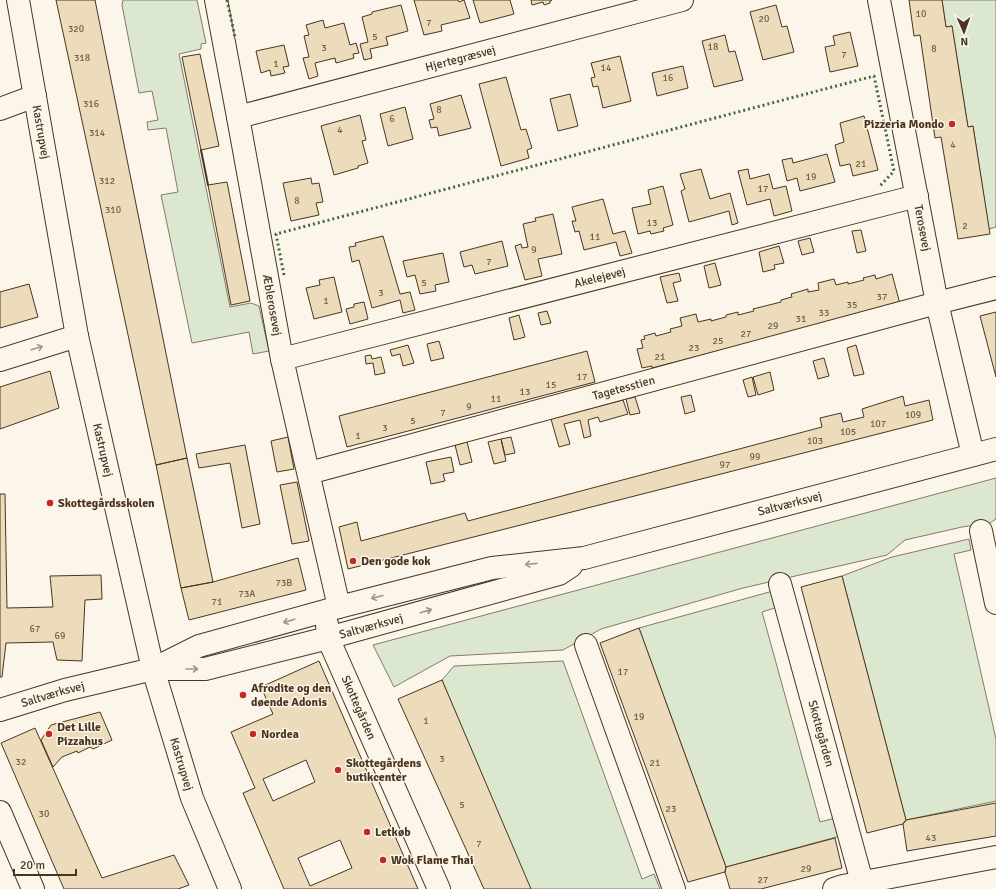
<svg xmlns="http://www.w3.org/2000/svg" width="996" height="889" viewBox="0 0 996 889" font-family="Signika,sans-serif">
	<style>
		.green { fill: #dce7d0; stroke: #887966 }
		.building { fill: #ecdcbc; stroke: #4a3520; fill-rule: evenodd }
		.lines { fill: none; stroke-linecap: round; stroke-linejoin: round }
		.minor-casing { stroke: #4a3520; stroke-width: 24 }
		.minor { stroke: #fbf6e9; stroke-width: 22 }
		.hedge { stroke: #436837; stroke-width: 3; stroke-dasharray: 2 3; stroke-linecap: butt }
		.wall { stroke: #4a3520; stroke-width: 2 }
		.oneway { stroke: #a29684 }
		.poi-dot { fill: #c62828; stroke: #fbf6e9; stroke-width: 1.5 }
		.labels { text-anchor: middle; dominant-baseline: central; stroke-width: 3; stroke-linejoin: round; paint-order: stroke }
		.number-label { font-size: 10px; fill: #725f47 }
		.street-label { font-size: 12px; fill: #4a3520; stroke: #fbf6e9 }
		.poi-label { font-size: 12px; font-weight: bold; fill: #4a3520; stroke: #fbf6e9; text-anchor: start }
	</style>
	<rect width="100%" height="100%" fill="#fbf6e9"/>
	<!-- green -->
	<path class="green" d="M123,0h74l9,43 -5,1v5l-22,5 51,253 21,-4 8,3 10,45 -16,3 -4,-22 -57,11 -31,-148 17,-3 -12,-64 -18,2 -1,-8 11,-2 -6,-29 -13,2 -17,-88z
		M942,0h54v227l-7,2 -16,-103 -5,1 -16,-101 -6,1z
		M996,478v41l-6,4 -28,4 -57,13 -18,15 -144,33 -142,41 -38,21 -113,6 -56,31 -21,-42z
		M969,539l2,11 -17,4 42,185v62l-90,19 -64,-244 50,-19z
		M773,591l5,16 -16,5 58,210 15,-4 5,18 -114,31 -87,-239z
		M563,661l79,218 12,-5 6,15h-130l-88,-209 12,-14z"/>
	<!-- building -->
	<path class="building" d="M56,0h39l92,458 -31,7z
		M414,0h44l1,2 5,-2 6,18 -29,7 1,6 -18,4z
		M473,0h37l4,14 -34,9z
		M531,0h21l-2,1v2l-6,2 -1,-3 -11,3z
		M909,0h33l4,27 6,-1 16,101 5,-1 17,108 -32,5 -17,-102 -6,1 -15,-103 -6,1z
		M401,5l7,26 -22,6 2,8 -18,4 2,9 -8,2 -4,-16 8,-2 -6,-25 10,-3v-2z
		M776,5l6,22 5,-1 7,26 -31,8 -13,-48z
		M323,20l2,8 19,-5 6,22 6,-2 3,10 -6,1 1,4 -18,5 -1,-5 -20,5 3,13 -9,3 -6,-21 6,-1 -5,-21 5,-1 -3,-10z
		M850,32l8,34 -28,6 -5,-25 10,-2 -2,-9z
		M725,35l4,17 6,-1 8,29 -29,7 -12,-46z
		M284,45l5,21 -6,1 2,6 -14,3 -1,-6 -9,3 -5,-22z
		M200,54l19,92 -18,4 -19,-93z
		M620,56l11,45 -28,7 -5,-22 -5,1 -2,-9 4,-1 -4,-14z
		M683,66l5,22 -31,8 -5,-23z
		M506,77l15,53 5,-1 6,19 -5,2 2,8 -28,8 -22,-82z
		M570,94l8,32 -20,5 -8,-32z
		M461,95l10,33 -32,8 -2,-9 -6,1 -2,-8 5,-1 -4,-15z
		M405,107l8,32 -25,7 -8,-32z
		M360,115l6,25 -4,1 6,22 -10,3v2l-24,7 -13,-49z
		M864,116l14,54 -25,6 -3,-12 -10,2 -5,-21 9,-3 -4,-19z
		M827,154l8,28 -35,9 -3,-13 -10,3 -5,-21 10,-2 1,5z
		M701,169l9,30 20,-6 8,30 -6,2 -3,-14 -40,11 -8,-31 4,-2 -5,-15z
		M748,169l2,10 19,-5 4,15 13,-3 6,25 -18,5 -4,-17 -23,6 -9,-34z
		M311,178l1,6 7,-1 4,19 -7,1 3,12 -28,6 -8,-38z
		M227,182l23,119 -19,4 -23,-120z
		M663,186l10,39 -10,3 1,3 -13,3 -1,-3 -12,3 -6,-26 19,-4 -3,-14z
		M603,199l10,35 12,-3 7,22 -12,3 -4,-14 -32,8 -5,-19 -4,1 -3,-11h4l-4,-14z
		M553,214l9,40 -24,5 4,17 -17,4 -10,-34 6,-2 1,4 6,-1 -5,-23 13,-3 -1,-3z
		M861,230l5,21 -9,2 -5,-22z
		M383,236l17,58 10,-2 5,18 -12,3 -3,-13 -28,8 -13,-48 -7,2 -3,-15 7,-1 -1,-3z
		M810,238l4,14 -12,3 -4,-14z
		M502,241l6,25 -33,8 -3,-9 -8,2 -4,-15z
		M779,246l5,17 -10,2 1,4 -12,3 -4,-20z
		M443,253l6,29 -14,3 1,6 -16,3 -5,-19 -8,2 -4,-16z
		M715,263l6,22 -12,3 -5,-22z
		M679,273l2,8 -8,2 5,18 -11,2 -7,-26z
		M892,274l8,30 -248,64v-2l-10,2 -5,-19 6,-1 -2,-8 4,-1 -1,-3 11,-3 1,3 15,-4 -1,-3 12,-3 -2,-8 16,-4 2,8 13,-3v2l15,-4v-2l12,-3v3l16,-4 -1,-2 28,-7v-2l11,-3 -1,-3 17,-5v3l11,-2 -1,-7 16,-4 2,6 12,-3v2l16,-4 -1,-2 12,-3 1,4z
		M334,277l8,35 -28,7 -8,-31 14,-3 -1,-5z
		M29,284l9,33 -38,11v-36z
		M364,302l4,17 -18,5 -4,-15 8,-2v-3z
		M547,311l4,12 -10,2 -3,-12z
		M996,312v65l-16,-61z
		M519,315l6,22 -11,3 -5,-22z
		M439,341l5,17 -13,3 -4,-17z
		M408,345l6,18 -11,3 -3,-12 -8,2 -2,-6z
		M856,345l8,29 -10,2 -7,-28z
		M587,351l8,31 -248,65 -8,-31z
		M371,355l1,4 9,-2 4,16 -10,2 -2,-12 -7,1 -1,-8z
		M824,358l5,18 -11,3 -5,-18z
		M50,371l9,37 -59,21v-42z
		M770,372l4,18 -16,5 -5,-18z
		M752,377l4,18 -8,2 -5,-17z
		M691,395l4,16 -10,3 -4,-17z
		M903,396l2,10 24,-6 4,20 -585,149 -9,-42 18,-5 4,19 104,-28 3,8 354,-94 -2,-9 21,-5 2,9 21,-5 -2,-8z
		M635,397l5,16 -10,2 -4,-16z
		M623,400l5,14 -28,8 -2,-5 -10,3 3,16 -7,2 -4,-18 -16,4 6,20 -11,3 -8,-28z
		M288,437l6,32 -17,3 -6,-31z
		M511,437l4,16 -10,2 -4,-16z
		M501,439l5,22 -12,3 -6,-22z
		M467,442l5,20 -12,3 -5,-20z
		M245,445l15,79 -18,4 -12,-65 -31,5 -3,-14z
		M451,457l3,15 -11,2 2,7 -14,3 -5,-22z
		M187,458l26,124 -32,6 -25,-123z
		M297,482l12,59 -17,3 -12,-59z
		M0,494h5l2,114 46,-1 -3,-31 51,-1 1,24 -17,1 -3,61 -25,-1 -4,-18 -47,1 -4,34h-2z
		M298,558l8,32 -117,30 -8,-32 32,-6z
		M842,576l64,244 -3,4 -36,9 -66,-246z
		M639,628l87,239 -1,5 -37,10 -88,-239z
		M319,661l99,228h-134l-41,-96 12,-5 -24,-56 42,-18 -12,-27zM306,760l9,22 -42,19 -10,-22zM340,840l12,28 -42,18 -12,-28z
		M442,680l89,209h-47l-86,-190z
		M100,712l12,28 -19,9 -3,-2 -12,6 -1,-2 -15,6 -9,10 -12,-27 10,-15z
		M35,728l67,150 72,-23 15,30 -11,4h-114l-63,-146z
		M996,803v33l-89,15 -4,-27 3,-4z
		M835,838l7,30 -81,21h-31l-5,-17 1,-5z"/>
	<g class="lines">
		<!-- minor casing -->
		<g class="minor-casing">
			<g id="minor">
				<path id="s1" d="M18,0l59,336 76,333 39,129 38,91"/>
				<path id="s2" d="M216,0l22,117 44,242 57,248"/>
				<path id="s3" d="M879,0l58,303 36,152"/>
				<path d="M0,109l35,-13"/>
				<path id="s4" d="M238,117l444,-117"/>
				<path id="s5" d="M282,359l635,-163"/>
				<path d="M0,360l77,-24"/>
				<path id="s6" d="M309,473l628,-170 59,-15"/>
				<path d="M981,531l15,72"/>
				<path id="s7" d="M780,584l82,298"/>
				<path id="s8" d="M327,624l1,14 111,251"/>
				<path d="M586,645l88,244"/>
				<path id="s9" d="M153,669l46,-23 140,-39 153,-39 92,-10 412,-109"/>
				<path id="s10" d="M0,710l65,-20 88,-21h52l123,-31 231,-64 12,-8"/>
				<path d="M0,812l33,77"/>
				<path d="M834,889l9,-3 153,-29"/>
			</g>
		</g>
		<!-- minor -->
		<use href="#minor" class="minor"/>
		<!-- hedge -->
		<path class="hedge" d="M227,0l8,37
			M284,275l-8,-41 598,-158 20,95 -14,15"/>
		<!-- wall -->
		<path class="wall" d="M201,150l7,35"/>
	</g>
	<!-- one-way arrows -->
	<defs><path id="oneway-shaft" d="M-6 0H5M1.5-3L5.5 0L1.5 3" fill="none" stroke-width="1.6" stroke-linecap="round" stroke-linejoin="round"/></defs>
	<g class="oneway">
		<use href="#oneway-shaft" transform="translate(37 348) rotate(-17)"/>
		<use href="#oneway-shaft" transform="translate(531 564) rotate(174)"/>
		<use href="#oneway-shaft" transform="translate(377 597) rotate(166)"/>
		<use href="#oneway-shaft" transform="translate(426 611) rotate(-16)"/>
		<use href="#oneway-shaft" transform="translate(289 621) rotate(164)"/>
		<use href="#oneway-shaft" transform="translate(192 669)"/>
	</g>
	<!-- markers -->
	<g class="poi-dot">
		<circle cx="952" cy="124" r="4"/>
		<circle cx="50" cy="503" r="4"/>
		<circle cx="353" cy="561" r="4"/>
		<circle cx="243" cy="695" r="4"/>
		<circle cx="49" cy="734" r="4"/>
		<circle cx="253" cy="734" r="4"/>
		<circle cx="338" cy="770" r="4"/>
		<circle cx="367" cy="832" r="4"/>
		<circle cx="383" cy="860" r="4"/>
	</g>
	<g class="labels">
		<!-- number labels -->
		<g class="number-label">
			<text x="921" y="14">10</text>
			<text x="764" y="19">20</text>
			<text x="429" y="23">7</text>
			<text x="76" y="29">320</text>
			<text x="375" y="37">5</text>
			<text x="713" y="47">18</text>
			<text x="324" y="48">3</text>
			<text x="934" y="49">8</text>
			<text x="844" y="55">7</text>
			<text x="82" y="58">318</text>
			<text x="276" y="64">1</text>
			<text x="606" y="68">14</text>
			<text x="668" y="78">16</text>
			<text x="91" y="104">316</text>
			<text x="439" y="110">8</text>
			<text x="392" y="119">6</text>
			<text x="340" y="130">4</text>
			<text x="97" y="133">314</text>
			<text x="953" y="145">4</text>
			<text x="861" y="164">21</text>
			<text x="811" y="177">19</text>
			<text x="107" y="181">312</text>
			<text x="763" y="189">17</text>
			<text x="297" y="201">8</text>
			<text x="113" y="210">310</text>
			<text x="652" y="223">13</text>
			<text x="965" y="226">2</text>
			<text x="595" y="237">11</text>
			<text x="534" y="250">9</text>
			<text x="489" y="262">7</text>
			<text x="424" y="283">5</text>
			<text x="381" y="293">3</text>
			<text x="882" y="297">37</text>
			<text x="326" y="301">1</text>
			<text x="852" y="305">35</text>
			<text x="824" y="313">33</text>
			<text x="801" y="319">31</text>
			<text x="773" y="326">29</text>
			<text x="746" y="334">27</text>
			<text x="718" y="341">25</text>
			<text x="694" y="348">23</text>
			<text x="660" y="357">21</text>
			<text x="582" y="377">17</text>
			<text x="551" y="385">15</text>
			<text x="525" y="392">13</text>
			<text x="496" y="399">11</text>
			<text x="469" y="407">9</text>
			<text x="443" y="413">7</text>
			<text x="913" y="415">109</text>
			<text x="413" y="421">5</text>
			<text x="878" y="424">107</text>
			<text x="385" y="428">3</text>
			<text x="848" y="432">105</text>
			<text x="358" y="436">1</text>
			<text x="815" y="441">103</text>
			<text x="755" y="457">99</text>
			<text x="725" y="465">97</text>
			<text x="284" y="583">73B</text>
			<text x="247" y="594">73A</text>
			<text x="217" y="602">71</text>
			<text x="35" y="629">67</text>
			<text x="60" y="636">69</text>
			<text x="623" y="672">17</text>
			<text x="639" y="717">19</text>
			<text x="426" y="721">1</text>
			<text x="442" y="759">3</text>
			<text x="21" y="762">32</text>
			<text x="655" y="763">21</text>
			<text x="462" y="805">5</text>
			<text x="671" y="809">23</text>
			<text x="44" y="814">30</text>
			<text x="931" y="838">43</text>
			<text x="479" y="844">7</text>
			<text x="806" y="869">29</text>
			<text x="763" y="880">27</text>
		</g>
		<!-- street labels -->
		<g class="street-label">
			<text stroke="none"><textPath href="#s4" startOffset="230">Hjertegræsvej</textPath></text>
			<text stroke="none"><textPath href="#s1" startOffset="134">Kastrupvej</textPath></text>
			<text stroke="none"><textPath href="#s3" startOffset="232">Terosevej</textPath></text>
			<text stroke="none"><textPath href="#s5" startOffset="328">Akelejevej</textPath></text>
			<text stroke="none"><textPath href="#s2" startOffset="310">Æblerosevej</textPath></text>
			<text stroke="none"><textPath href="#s6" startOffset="326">Tagetesstien</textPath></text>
			<text stroke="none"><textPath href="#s1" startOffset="458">Kastrupvej</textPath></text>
			<text stroke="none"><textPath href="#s9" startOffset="660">Saltværksvej</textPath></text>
			<text stroke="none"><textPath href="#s10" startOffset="382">Saltværksvej</textPath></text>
			<text stroke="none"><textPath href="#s10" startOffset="55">Saltværksvej</textPath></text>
			<text stroke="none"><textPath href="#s8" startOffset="90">Skottegården</textPath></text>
			<text stroke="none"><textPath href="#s7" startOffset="155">Skottegården</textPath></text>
			<text stroke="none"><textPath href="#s1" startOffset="782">Kastrupvej</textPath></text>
		</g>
		<!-- poi labels -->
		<g class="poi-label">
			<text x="944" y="124" text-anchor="end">Pizzeria Mondo</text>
			<text x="58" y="503">Skottegårdsskolen</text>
			<text x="361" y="561">Den gode kok</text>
			<text x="251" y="688">Afrodite og den<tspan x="251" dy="14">døende Adonis</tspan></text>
			<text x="57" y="727">Det Lille<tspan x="57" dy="14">Pizzahus</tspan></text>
			<text x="261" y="734">Nordea</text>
			<text x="346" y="763">Skottegårdens<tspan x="346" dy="14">butikcenter</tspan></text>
			<text x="375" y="832">Letkøb</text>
			<text x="391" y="860">Wok Flame Thai</text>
		</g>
	</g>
	<!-- north arrow -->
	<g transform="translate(964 32) rotate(178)" stroke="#fbf6e9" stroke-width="3" paint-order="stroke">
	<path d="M0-3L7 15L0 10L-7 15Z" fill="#4a3520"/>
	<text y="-6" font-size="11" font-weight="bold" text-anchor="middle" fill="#4a3520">N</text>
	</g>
	<!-- scale -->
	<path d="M14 869v6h62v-6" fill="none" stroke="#4a3520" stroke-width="2"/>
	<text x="20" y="869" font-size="12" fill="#4a3520" stroke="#fbf6e9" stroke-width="3" paint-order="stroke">20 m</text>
</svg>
